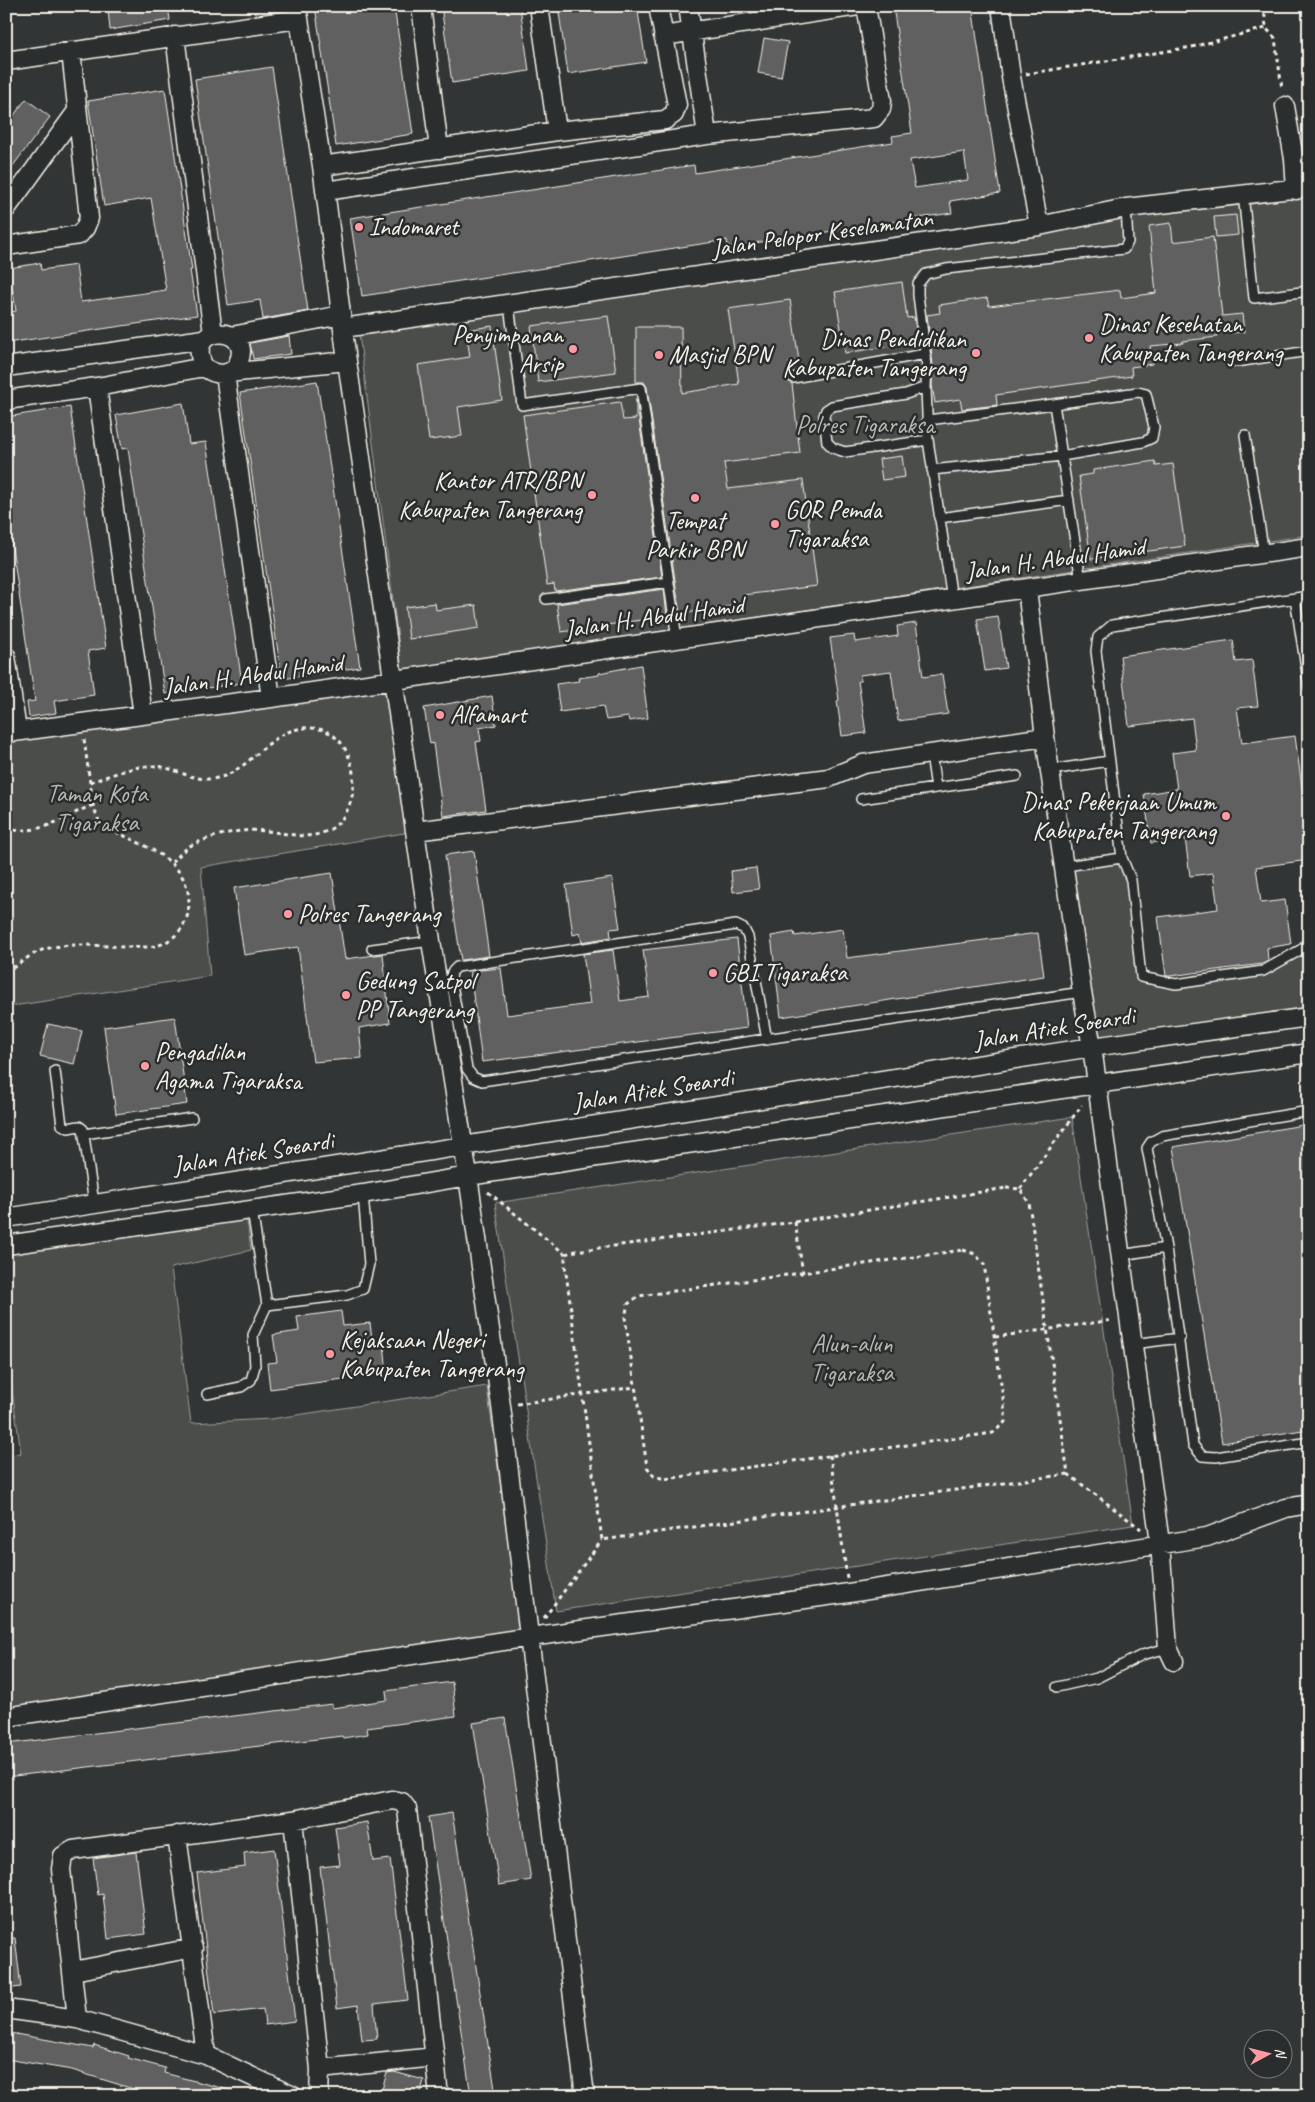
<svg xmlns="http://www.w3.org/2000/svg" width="1315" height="2102" viewBox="0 0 1315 2102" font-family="Caveat,sans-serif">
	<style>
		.green { fill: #4b4d4c; stroke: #a09f9a }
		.building { fill: #5f605f; stroke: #f4f1e8; fill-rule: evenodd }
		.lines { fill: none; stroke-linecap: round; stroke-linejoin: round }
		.service-casing { stroke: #f4f1e8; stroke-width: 12 }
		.minor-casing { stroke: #f4f1e8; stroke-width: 21 }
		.path { stroke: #f4f1e8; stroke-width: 3; stroke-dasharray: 4 4; stroke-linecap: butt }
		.service { stroke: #2a2d2e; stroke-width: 9 }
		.minor { stroke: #2a2d2e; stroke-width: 18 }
		.poi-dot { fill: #ff9aa2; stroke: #2a2d2e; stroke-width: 2 }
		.labels { text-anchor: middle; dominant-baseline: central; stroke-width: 5; stroke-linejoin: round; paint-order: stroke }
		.poi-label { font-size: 25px; fill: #f4f1e8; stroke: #2a2d2e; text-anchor: start }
		.street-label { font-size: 25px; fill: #f4f1e8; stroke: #2a2d2e }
		.park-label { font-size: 25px; fill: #b9b8b1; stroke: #2a2d2e }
	</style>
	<rect width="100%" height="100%" fill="#323535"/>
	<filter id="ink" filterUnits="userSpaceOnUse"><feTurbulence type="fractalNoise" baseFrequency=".02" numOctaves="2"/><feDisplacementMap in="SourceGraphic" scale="10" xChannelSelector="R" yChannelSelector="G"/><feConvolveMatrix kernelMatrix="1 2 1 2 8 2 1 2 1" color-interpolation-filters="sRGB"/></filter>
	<g filter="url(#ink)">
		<!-- green -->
		<path class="green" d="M1309,184v351l-907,135 -43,-336z
			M389,682l21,150 -209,35 9,109 -204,31v-272z
			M1122,858l9,22 10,97 35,7 87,-13 46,-31v77l-217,30 -27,-181z
			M1072,1117l61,408 -577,86 -61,-408z
			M246,1214l5,36 -80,18 20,155 80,-4 216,-33 33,246 -514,82v-258l15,-3 -15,-104v-102z"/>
		<!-- building -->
		<path class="building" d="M129,6h39l2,14 -60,10 -2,-21z
			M315,6h79l19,128 -77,12z
			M441,6h79l9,65 -77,12z
			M558,6h30v3l21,-3h28l9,56 -78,12z
			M893,6h79l28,187 -50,8 2,12 -14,2 -210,32 -1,-7 -365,56 -12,-78 344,-53 1,8 198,-31 -1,-6 20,-3zM964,152l4,28 -53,8 -5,-28z
			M764,38l24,4 -7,35 -23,-4z
			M272,67l36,244 -45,8 -3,-19 -32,5 -33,-226z
			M165,89l27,181h-2l7,45 -191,28v-30l10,-2 -7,-43 31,-5 1,7 35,-5 5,37 85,-12 -15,-92 -47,8 -16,-105z
			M26,99l24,18 -44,58v-49z
			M1236,215l2,20 -22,2 -2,-20z
			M1171,223l2,19 40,-5 9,79 20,-2 2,18 -27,2v3l-34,4v2l-33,3 2,18 -21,3 1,9 -136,19 1,10 -26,3 -9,1 -2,-10 -25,4 -3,-18 1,-20 -6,-50 13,-2 -1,-8 48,-7 2,8 131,-16 1,8 35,-5 -7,-67z
			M902,282l5,36 7,-1 4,25 -73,11 -10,-61z
			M790,300l9,61 -10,1 1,11 -3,6 5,5 8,69 -76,10 4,26 75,-9 14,106 -74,9 1,9 -64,10 -33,-227 -3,-5h-8v-55h45l1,66 57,-9 -11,-75z
			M608,316l8,56 -78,10 -7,-56z
			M492,326l10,74 -44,7 4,29 -33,4 -11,-75 52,-8 -4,-27z
			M289,336l2,18 -38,5 -3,-16z
			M317,381l43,286 -78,12 -42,-286z
			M636,399l26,178 -107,14 -1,-7 -7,1 -24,-170 97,-13 3,18 13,-1z
			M183,403l6,41 17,-2 36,241 -77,11 -37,-246 -6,1 -6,-34z
			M70,407l36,241 -18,3 6,44 -40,6 2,12 -27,4 -2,-15 8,-1 -29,-194v-90z
			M902,456l3,21 -23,3 -3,-21z
			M1155,461l1,5 17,-2 12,82 -94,13 -12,-83 14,-2v-4z
			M664,589l3,27 -106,16 -4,-28z
			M435,603l1,7 40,-5 3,23 -70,11 -4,-32z
			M998,616l8,52 -21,3 -8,-52z
			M916,623l7,54 19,-3 6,40 -50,7 -7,-50 -31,4 1,6h-3l8,52 -24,3 -5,-35 2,-1 -9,-62 24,-3 1,7 43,-6 -1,-10z
			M1233,640l3,22 16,-2 6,46 -21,2 5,35 53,-7 14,102v22l-53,7 5,36 24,-3 6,44 -24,4 1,13 -6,3 -92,12h-4l-8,-59 60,-8 -5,-36 -23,3 -5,-38 -34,5 -7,-49 33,-5 -5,-36 24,-3 -4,-32 -63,8 -9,-70z
			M641,665l7,53 -19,3 -1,-4 -22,3 -3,-14 -43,6 -4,-28 23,-3 -1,-3 21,-3v-2z
			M492,696l4,29 -17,3 2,13 -5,1 10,68 -43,6 -10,-73 -3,1 -6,-36z
			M474,851l15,105 -28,4 -16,-105z
			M756,868l3,21 -26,3 -2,-21z
			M332,873l13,86 38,-5 7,69 -31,5 3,30 -49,4 -15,-115 -54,8 -10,-67z
			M612,878l8,50 -10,1 1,8 -29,5 -2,-9 -7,2 -7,-50z
			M843,929l4,29 191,-25 6,43 -263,41 -10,-81 23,-4 1,4z
			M737,939l10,89 -265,34 -12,-91 31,-3 6,47 83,-11 -7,-50 30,-4 7,51 29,-4 -6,-47z
			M175,1017l12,87 -71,10 -12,-87z
			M48,1024l34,7 -8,33 -34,-8z
			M1309,1124v305l-87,14 -49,-296z
			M341,1311l2,15 27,-3 3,23 11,-2 3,29 -117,16 -3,-26 10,-1 -4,-27 26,-4 -2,-14z
			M452,1682l4,34 -89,12 1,6 -25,4 -1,-2 -336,41v-33l326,-40v4l55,-8 -1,-9z
			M505,1718l26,162 -32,5 -26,-162z
			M452,1813l2,12 42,271h-25l-38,-247 -5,-32z
			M367,1822l6,39 17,-2 18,141 -34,4 3,35 -15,1 -4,-35 -21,3 -17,-141 20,-2 -5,-38z
			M274,1849l21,172 -30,4 -2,-16 -49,6 -17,-142 48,-6 -1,-14z
			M136,1852l10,82 -38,5 -5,-45 -5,1 -5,-37z
			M6,1938h9l6,49 -15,2z
			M10,2033l83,15 1,-3 35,11 -1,2 37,10 -1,5 69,18 -1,5h-76l-84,-26 -66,-11z
			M394,2072l30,8 -4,16h-40l7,-23z"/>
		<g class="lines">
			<!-- service casing -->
			<g class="service-casing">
				<path id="service" d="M1243,194l11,104 55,-7
					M509,305l13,100 119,-17 36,251
					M1236,362l73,-11
					M793,378l132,-24
					M926,387l1,-21 -9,-71v-11l8,-10 20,-5 178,-20 4,-7 -2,-34
					M928,420l126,-16 27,177
					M1245,435l19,119
					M928,440l-83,12 -12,-4 -6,-6 -3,-26 2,-6 6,-4 74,-12 20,-7 2,53 24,159
					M932,470l130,-14 81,-14 9,-4 2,-11 -8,-33 -8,-2 -84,12
					M939,518l130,-18
					M1295,598l14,89
					M546,599l122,-17
					M931,754l5,34
					M1051,770l58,-9
					M861,799l156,-23
					M1122,858l9,22 10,97 35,7 87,-13 39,-22 7,-9
					M1065,866l57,-8 -26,-207 2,-14 14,-12 197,-29
					M372,949l59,-8
					M767,1040l-19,-103 -4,-8 -8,-4 -279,42 -5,5 -1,7 16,90 6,8 9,4 600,-89
					M55,1071l7,54 6,3 11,-2 4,3 11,74
					M1309,1111l-147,25 -11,6 -4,6 19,100 27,197 9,11 14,1 93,-15
					M84,1134l108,-16
					M252,1210l15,95 80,-10 16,-6 6,-25 -6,-70
					M1121,1255l45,-7
					M1133,1344l47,-6
					M207,1394l34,-7 10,-7 4,-14 -2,-31 14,-30
					M1057,1687l40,-9 45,-23 26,-7"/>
			</g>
			<!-- minor casing -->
			<g class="minor-casing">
				<path id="minor" d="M297,6l25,160 25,195 84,580 37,235 33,230 84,690
					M421,6l18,143
					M539,6l18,125
					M688,6l19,129 167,-17 7,-9 1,-8 -16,-95
					M1001,6l10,71 28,149
					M175,36l38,298
					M663,36l195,-30
					M6,61l292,-42
					M1285,106l9,53 2,31
					M322,166l235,-35 108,-11 9,-6 3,-9 -19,-99
					M325,191l382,-56
					M6,209l71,-98
					M6,246l73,-11 6,-7 4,-10 -18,-167
					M343,328l696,-102 87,-18 183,-21
					M232,336l109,-21
					M6,367l198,-28
					M228,373l119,-12
					M225,374l46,324
					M97,387l46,328
					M6,400l91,-13 107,-20c12,9 28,11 35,-6 14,-37 -57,-38 -35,6
					M1027,589l18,148 37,255 10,55 68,496 8,105 6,13
					M6,656l11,75
					M6,733l265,-35 1038,-151
					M415,831l414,-53 34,-14 182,-27
					M6,1218l1086,-171 217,-30
					M6,1245l357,-51 105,-18 841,-123
					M6,1717l524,-80 319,-44 358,-56 79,-29 23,-4
					M293,1820l27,249 -1,27
					M177,1835l29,220
					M73,1971l120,-23
					M6,2009l71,10 129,36 87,41
					M77,2019l-16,-150 2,-13 10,-6 220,-30 99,-20 10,2 5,7 32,287
					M320,2069l115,-12"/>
			</g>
			<!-- path -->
			<path class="path" d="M1264,6l2,22 9,10 7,51
				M1026,74l166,-27 74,-19
				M90,782c20,-6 44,-17 65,-16 23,2 38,17 63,12 36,-9 53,-53 94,-50 47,2 56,80 17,102 -20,11 -42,3 -63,1 -23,-3 -53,4 -74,14 -7,3 -14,12 -20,17
				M6,829c38,6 54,-11 87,-24
				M6,972c13,-7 25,-19 39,-23 25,-7 54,-3 80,-2 11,0 23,1 34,-2 15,-5 26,-17 29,-32 9,-55 -50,-68 -88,-89l-7,-19 -9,-66
				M1006,1188l14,1 9,14 39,271 -466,66 -37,-275v-11l11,-3 219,-29z
				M1020,1189l62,-84
				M488,1192l77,62
				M795,1222l8,51
				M963,1250l12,4 9,10 21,148v10l-12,11 -328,46 -11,-3 -7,-9 -22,-150 3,-13 11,-8z
				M995,1337l118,-17
				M517,1404l118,-17
				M830,1455l17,123
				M1068,1474l73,55
				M544,1618l58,-78"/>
			<!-- service -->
			<use href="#service" class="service"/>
			<!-- minor -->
			<use href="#minor" class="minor"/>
		</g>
	</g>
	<!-- markers -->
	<g class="poi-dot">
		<circle cx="359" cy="227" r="5"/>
		<circle cx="1089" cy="338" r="5"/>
		<circle cx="573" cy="349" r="5"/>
		<circle cx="976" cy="353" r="5"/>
		<circle cx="659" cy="355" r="5"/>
		<circle cx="592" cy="495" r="5"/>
		<circle cx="695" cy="498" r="5"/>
		<circle cx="775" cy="524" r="5"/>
		<circle cx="440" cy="715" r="5"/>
		<circle cx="1226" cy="816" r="5"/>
		<circle cx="288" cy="914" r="5"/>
		<circle cx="713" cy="973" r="5"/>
		<circle cx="346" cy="995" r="5"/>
		<circle cx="145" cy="1066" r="5"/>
		<circle cx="330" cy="1354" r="5"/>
	</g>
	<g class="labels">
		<!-- poi labels -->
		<g class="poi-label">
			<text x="369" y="227">Indomaret</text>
			<text x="1099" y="324">Dinas Kesehatan<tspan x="1099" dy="29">Kabupaten Tangerang</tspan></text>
			<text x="563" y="335" text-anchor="end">Penyimpanan<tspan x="563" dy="29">Arsip</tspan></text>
			<text x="966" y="339" text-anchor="end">Dinas Pendidikan<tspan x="966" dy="29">Kabupaten Tangerang</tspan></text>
			<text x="669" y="355">Masjid BPN</text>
			<text x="582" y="481" text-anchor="end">Kantor ATR/BPN<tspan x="582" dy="29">Kabupaten Tangerang</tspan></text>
			<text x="785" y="510">GOR Pemda<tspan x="785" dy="29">Tigaraksa</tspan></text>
			<text x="695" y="521" text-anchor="middle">Tempat<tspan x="695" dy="29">Parkir BPN</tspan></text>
			<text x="450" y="715">Alfamart</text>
			<text x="1216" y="802" text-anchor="end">Dinas Pekerjaan Umum<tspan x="1216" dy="29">Kabupaten Tangerang</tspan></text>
			<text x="298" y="914">Polres Tangerang</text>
			<text x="723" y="973">GBI Tigaraksa</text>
			<text x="356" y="981">Gedung Satpol<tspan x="356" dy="29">PP Tangerang</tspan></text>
			<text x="155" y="1052">Pengadilan<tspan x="155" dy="29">Agama Tigaraksa</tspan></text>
			<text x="340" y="1340">Kejaksaan Negeri<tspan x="340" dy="29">Kabupaten Tangerang</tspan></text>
		</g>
		<!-- street labels -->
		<g class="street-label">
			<text transform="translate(822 233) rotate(-8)">Jalan Pelopor Keselamatan</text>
			<text transform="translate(1055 559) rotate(-8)">Jalan H. Abdul Hamid</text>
			<text transform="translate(654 617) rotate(-8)">Jalan H. Abdul Hamid</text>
			<text transform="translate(253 675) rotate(-8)">Jalan H. Abdul Hamid</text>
			<text transform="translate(1054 1028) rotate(-9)">Jalan Atiek Soeardi</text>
			<text transform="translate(653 1090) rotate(-9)">Jalan Atiek Soeardi</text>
			<text transform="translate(253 1153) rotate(-9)">Jalan Atiek Soeardi</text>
		</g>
		<!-- park labels -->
		<g class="park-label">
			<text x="865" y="425">Polres Tigaraksa</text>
			<text x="97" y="794">Taman Kota<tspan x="97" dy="29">Tigaraksa</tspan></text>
			<text x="852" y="1344">Alun-alun<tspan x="852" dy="29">Tigaraksa</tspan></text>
		</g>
	</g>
	<!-- margin -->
	<rect width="1315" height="2102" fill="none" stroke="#2a2d2e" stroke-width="25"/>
	<rect x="12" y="12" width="1290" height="2077" fill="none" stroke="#f4f1e8" stroke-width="2" filter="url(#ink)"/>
	<!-- north arrow -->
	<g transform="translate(1268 2054) rotate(83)"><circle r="24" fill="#2a2d2e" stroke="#7b7b78"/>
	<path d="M0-4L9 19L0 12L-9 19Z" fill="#ff9aa2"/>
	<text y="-8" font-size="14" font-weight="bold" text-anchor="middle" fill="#f4f1e8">N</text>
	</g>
</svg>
